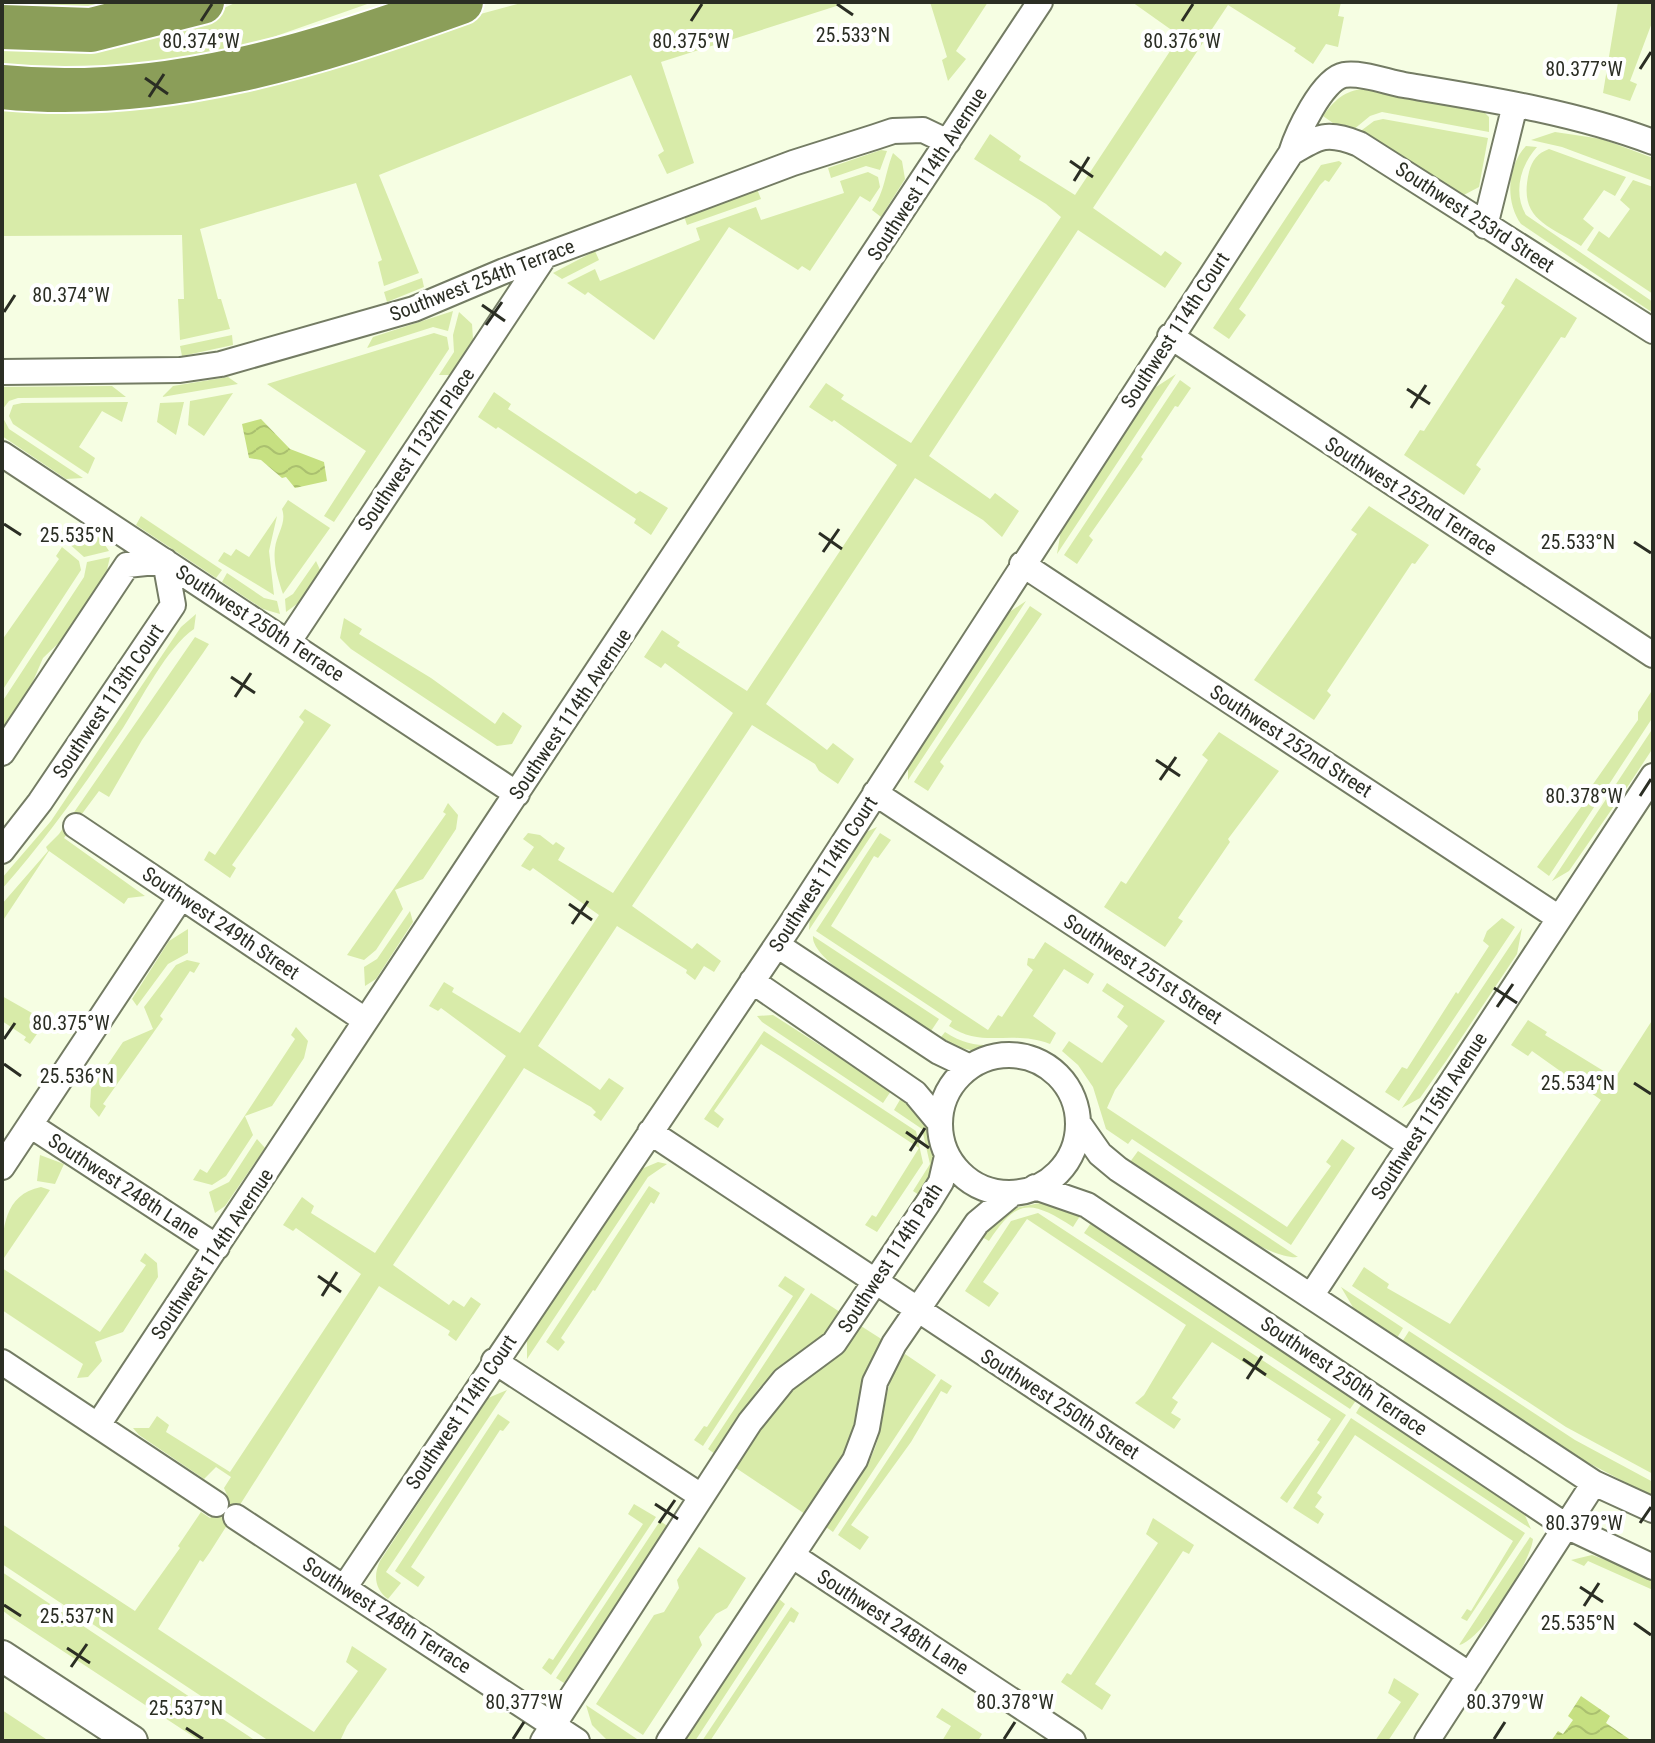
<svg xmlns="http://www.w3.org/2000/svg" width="1655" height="1743" viewBox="0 0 1655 1743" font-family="'Roboto Condensed',sans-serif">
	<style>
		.green { fill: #d8eba9 }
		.water { fill: url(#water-waves) }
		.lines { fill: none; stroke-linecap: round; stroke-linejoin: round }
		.minor-casing { stroke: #747c64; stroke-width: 28 }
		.tertiary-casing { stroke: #747c64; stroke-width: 34 }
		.motorway-casing { stroke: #fff; stroke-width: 48 }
		.minor { stroke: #fff; stroke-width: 24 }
		.tertiary { stroke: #fff; stroke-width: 30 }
		.motorway { stroke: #8b9e59; stroke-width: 44 }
		.ticks { fill: none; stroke: #2b2e24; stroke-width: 3 }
		.labels { text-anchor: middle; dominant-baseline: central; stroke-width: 8; stroke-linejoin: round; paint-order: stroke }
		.street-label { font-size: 20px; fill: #2b2e24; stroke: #fff }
		.ticks-label { font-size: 20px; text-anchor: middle; fill: #2b2e24; stroke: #fff; stroke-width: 8; stroke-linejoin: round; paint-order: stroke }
	</style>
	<defs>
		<pattern id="water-waves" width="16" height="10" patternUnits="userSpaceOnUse" patternTransform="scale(2)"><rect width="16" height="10" fill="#c6e081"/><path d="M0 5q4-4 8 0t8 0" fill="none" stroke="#aac06f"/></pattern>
	</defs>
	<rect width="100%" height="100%" fill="#f6fee3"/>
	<!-- green -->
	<path class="green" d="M2,2h131l-74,8 -57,-3z
		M237,2h136l-162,57 -209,16v-34l209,-27z
		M525,2h324l-188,60 33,101 -27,11 -9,-19 6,-4 -33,-76 -252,100 40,98 -35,13 -6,-24 4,-2 -26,-77 -156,46 18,70h3l9,30 -50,11 -2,-41h6l-2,-64 -180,1v-133l471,-87z
		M930,2h58l-32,49 10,8 -18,22 -6,-21 5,-3z
		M1132,2h209l-3,14 6,1 -6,30 -12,-3 -13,20 -19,-13 2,-3 -68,-43 -135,203 68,48 4,-5 17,12 -17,25 -87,-58 -149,226 61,43 5,-6 24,18 -17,26 -19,-17 -68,-42 -149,226 61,46 6,-7 21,16 -16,25 -19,-13 -4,-7 -63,-39 -120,181 60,43 5,-6 24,18 -7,11 -10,-6 -9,14 -9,-7 1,-3 -70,-44 -79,120 62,44 9,-12 15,10 -23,33 -8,-6 3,-3 -5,-5 -67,-39 -131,197 56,40 4,-5 11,7 7,-10 10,7 -25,37 -8,-6 2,-4 -71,-45 -169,266 -7,10 -3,-2 -42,69 156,103 44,-61 -12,-9 6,-16 35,23 -40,57 -7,15h-71l-267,-177v-40l133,87 45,-63 -2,-2 23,-34 9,6 17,-23 -3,-7 7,-11 -15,-10 -12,12 -65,-44 -6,-7h16l8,-12 12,9 -3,7 64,40 131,-198 -65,-46 -3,3 -10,-6 19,-28 12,9 -3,7 64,40 131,-197 -65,-48 -3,3 -9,-5 15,-24 10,6 -2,4 68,41 79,-118 -66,-47 -3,3 -9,-5 13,-19 -11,-8 5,-6 12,2 13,10 3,-3 9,6 -7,12 55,33 120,-180 -68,-50 -4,5 -17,-11 18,-27 18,12 -3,4 70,45 150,-226 -63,-45 -2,2 -23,-15 17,-24 18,12 -3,4 70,44 150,-226 -15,-13 -72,-45 16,-25 31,22 -2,4 56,35 105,-159z
		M1618,2h35v18l-23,61 7,3 -7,17 -27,-8z
		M1365,89l117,21 7,7v15l-107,-20 -12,4 -17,14 -13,-2 -17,-12c11,-15 21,-26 42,-27z
		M1383,119l105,19 -9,49 -17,9 -104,-63 16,-12z
		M1555,132l47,7 51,19v23l-91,-34 -31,-7z
		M1526,146l11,1c-17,19 -24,46 -11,68l127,87v11l-132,-89c-16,-22 -14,-58 5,-78z
		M1549,149l77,28 -11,19 -11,-6 -21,29 11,9 -13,18c-35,-22 -63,-27 -52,-74 3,-12 9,-19 20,-23z
		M881,150l6,1 -7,19 -14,-4 -35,12 -3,-10z
		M893,153l9,8 3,18 -24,38 -9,-7c14,-21 12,-34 21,-57z
		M1339,161l3,2 -13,19 -4,-2 -5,5 -81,124 7,6 -17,24 -16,-11 108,-163z
		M868,172l10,5 2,10 -10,15 -10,-6 -50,75 -8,-5 -4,4 -69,-43 -75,113 -66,-48 -3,3 -18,-12 28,-14 5,12 100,-41 -4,-12 60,-21 5,13 83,-27 -4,-12z
		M1633,180l20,7v107l-66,-44 12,-19 10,7 21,-29 -10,-9z
		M757,189l4,10 -74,26 -3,-9z
		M595,251l4,9 -37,19 -9,-6z
		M422,278l2,9 -37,15 -3,-10z
		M1516,278l61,40 -12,20 -4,-1 -85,128 5,4 -17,26 -60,-40 16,-25 4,1 81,-125 -4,-3z
		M453,311l-5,20 -15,-4 -66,21 6,-11z
		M459,312l13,12 1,15 -22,36h-12l15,-23 -1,-17z
		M434,333l13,4 2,12 -115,173 -10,-6 42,-65 -99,-67z
		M232,335l1,10 -51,11 -2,-10z
		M1176,374l-119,180 4,-24 64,-97 31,-46z
		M228,377l10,7 -76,13 11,-11z
		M1180,380l11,8 -13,19 -3,-1 -34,51 2,2 -54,77 4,4 -16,24 -13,-9z
		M112,386l14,11 -108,1 -9,3 -7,9v-23z
		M494,392l17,12 -3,5c46,31 83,55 128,85l4,-3 28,17 -17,27 -17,-12 2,-4 -138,-92 -2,2 -18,-12z
		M233,393l-29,43 -16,-11 2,-24z
		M128,402l-6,20 -20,-11 -23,36 16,11 -7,16 -75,-50 -4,-8 4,-11 9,-2z
		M184,402l-8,33 -19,-13 3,-19z
		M2,416l7,13 74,49 -17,1 -64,-43z
		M288,500l42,28 -47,66c-5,-15 -10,-30 -8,-46 2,-15 12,-25 7,-39z
		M1369,506l60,39 -14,19 -3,-1 -85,128 4,4 -17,25 -60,-40 103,-146 -6,-4z
		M141,516l81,54 -6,8 -80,-53z
		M277,516l-8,35 5,44 -56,-34 6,-9 7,4 5,-7 13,8z
		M77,524l24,15 8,12 -25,6 -18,-16z
		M62,547l17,14 2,9 -79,121v-51l57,-81 -3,-3z
		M110,557l-4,17 -41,63 -22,21 -15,35 -26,40v-31l82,-125 3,-15z
		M316,561l5,11 -20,29 -15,11 -1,-13 8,-5z
		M227,573l37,25 13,3 3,13 -17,-5 -41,-27z
		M1026,601l-118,179v-16l97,-149z
		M1030,606l12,8 -102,148 4,4 -16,25 -14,-9z
		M196,614l-2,15c-27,18 -53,71 -71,99 -38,56 -76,110 -121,161v-11l49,-57 130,-194z
		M344,618l18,11 -3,5 72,44 64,46 8,-12 19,14 -10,18 -15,2 -146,-97 -11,-11z
		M195,637l14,7 -6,9 -61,87 -33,57 -10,-6 -35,47 81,58 -17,2 -4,6 -75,-53 -47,71v-18l46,-53 -2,-4 13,-13z
		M1651,692l2,25 -104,159 -12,-9 50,-68 -3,-2 54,-77v-8z
		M305,709l26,16 -99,140 4,3 -6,10 -26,-18 5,-9 6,4 89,-133 -5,-5z
		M1653,728v20l-23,35 -61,88 -17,10z
		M1219,732l60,39 -51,68 2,3 -52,76 5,3 -18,26 -61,-40 17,-26 5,3 82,-124 -6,-5z
		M448,803l10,12 -2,14 -33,50 -28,11 8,19 -27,41 -12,10 -17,-5 99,-141 -3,-2z
		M877,827l-68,103 1,-16 54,-81z
		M880,833l11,7 -13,18 -4,-2 -43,70 157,104 10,-15 4,2 31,-47 -6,-5 1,-7 6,1 11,-17 49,32 -6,10 -24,-15 -31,47 23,17 -6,11c-40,-15 -67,5 -101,-18l3,-5 -136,-90z
		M410,911l3,11 -37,57 -11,7 -1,-19 13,-8z
		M1502,918l13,9 -116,174 -14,-9 17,-25 5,2 49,-77 2,2 31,-48 -6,-5 4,-10z
		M1522,928l-5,26 -71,107 -26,37 -18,10z
		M188,929v24l-20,11 -31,42 -5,-7 37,-58z
		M813,936l126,83 -8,12c-23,-16 -121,-69 -118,-95z
		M187,960l13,3 -6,10 -4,-2 -30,45 3,3 -60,85 3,2 -7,11 -9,-10 1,-18 32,-47 30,-13 -9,-22 32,-42z
		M1107,983l58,38 -50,69 -8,18 180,119 44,-61 -5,-4 16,-23 13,9 -64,97 -159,-106 -4,5 -22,-15 -13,-42 -15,-22 -16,-14 7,-10 33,22 26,-37 -11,-9 7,-11 -22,-15z
		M2,996l44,25 -16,23 -6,-4 2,-3 -24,-16z
		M773,1015l118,76 -8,12 -121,-81 -5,-6z
		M1653,1019v455l-87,-47 -214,-141 12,-19 25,17 -2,4 63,36 151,-224 -69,-49 -4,5 -17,-11 17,-25 19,12 -2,3 70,43z
		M296,1027l12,14 -4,17 -32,48 -27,10 8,19 -27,41 -14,9 -19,-5 7,-11 7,4 88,-134 -4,-4z
		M764,1031l152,100 7,32 -46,69 -12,-7 7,-10 4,2 43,-69 -139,-92 -19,-12 -47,67 10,8 -6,9 -14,-9z
		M945,1032c37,25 59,4 99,18l-37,-4 -32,5 -18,-4 -16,-10z
		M901,1098c38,28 42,59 21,99l-9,-6 17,-27 -8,-35 -28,-19z
		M257,1139l8,9 -40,58 -10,7 -6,-21 20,-10z
		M1138,1151l160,106c-35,4 -135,-73 -168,-95z
		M40,1155l24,9 -9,20 -18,-3z
		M658,1162l9,2 -19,13 -121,182v-20l112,-169z
		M649,1186l11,7 -6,11 -3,-2 -56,89 -2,-1 -32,48 4,4 -7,9 -12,-9z
		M41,1187l9,3 -48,71c0,-31 2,-67 39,-74z
		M1045,1202l35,14 -7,11c-42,-27 -56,-29 -84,14l-7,-4 23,-27z
		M1038,1213l308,202 -59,88 -7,-5 40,-56 -3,-2 14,-21 -119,-77 -40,56 6,4 -7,11 10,6 -7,10 -39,-26 9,-8 42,-70 -159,-106 -44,63 16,11 -10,14 -24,-16 46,-70z
		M1091,1223l266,176 -7,10 -266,-176z
		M145,1253l12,10 1,14 -35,55 -28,10 7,19 -14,16 -11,1 6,-14 -81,-54v-42l98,64 46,-67 -6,-4z
		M785,1276l20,13 -102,157 -9,-6 10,-14 3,1 86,-131 -15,-10z
		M1341,1287l62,41 -6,10 -43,-29z
		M811,1293l32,21 -34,36 -20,11 -30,27 -44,66 -7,-5z
		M861,1326l25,16 -33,98 -45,76 -75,-50c18,-27 34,-58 59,-79 28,-24 47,-28 69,-61z
		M1409,1331l166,109 78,42v15l-68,-36 -183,-119z
		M905,1354l31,21 -103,157 -7,-5c17,-25 38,-51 49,-79 12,-33 7,-65 30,-94z
		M941,1379l11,7 -5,8 -6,-3 -30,51 -60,83 18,12 -9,13 -22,-15z
		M507,1390l-121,182 15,11 -13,16c-13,-10 -15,-23 -8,-38l108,-163z
		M1362,1403l161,108 8,18 -175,-116z
		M498,1414l12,8 -7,9 -3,-1 -89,137 14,10 -7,10 -23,-16z
		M1351,1418l174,115 -58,88 -6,-3 6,-9 4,2 42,-70 -158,-106 -38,58 5,4 -7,10 9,7 -6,10 -25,-16z
		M634,1504l22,13 -105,158 -9,-7 7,-10 4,2 90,-136 -15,-10z
		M1153,1518l41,27 -5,9 -6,-3 -88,133 16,11 -9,15 -41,-28 6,-9 4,2 87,-132 -12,-9z
		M660,1521l9,6 -105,156 -8,-5z
		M1530,1537l3,2c-2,23 -52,102 -74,106z
		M699,1547l47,31 -19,30 -11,6 -17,23 3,8 -59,90 -47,-31 58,-89 10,-3 15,-24 -2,-8z
		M1592,1555l61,22v13l-65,-29 -4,5 -13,-6z
		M2,1572l254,169h-56l-189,-124 -9,-7z
		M779,1599l6,5 -90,137h-11z
		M791,1607l8,6 -5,10 -4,-2 -80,120h-8z
		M1394,1678l25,16 -31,47h-13l26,-39 -13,-9z
		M586,1705l54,36 -34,-2 -14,-14z
		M942,1708l40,26 -4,7h-36l9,-15 -15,-9z
		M2,1710l47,31h-47z"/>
	<!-- water -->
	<path class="water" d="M261,419l29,30 34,13 3,19 -32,7 -9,-11 -4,1 -21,-18 -12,-2 -7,-34z
		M1581,1696l29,20 -4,7 26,18h-81l7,-10 5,3 10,-14 -5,-4z"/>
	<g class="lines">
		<!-- minor casing -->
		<g class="minor-casing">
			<path id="minor" d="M1291,153c28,-17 36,-22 68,-9l294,187
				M1485,226l30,-121
				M1170,336l483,319
				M2,372l178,-2 41,-6 193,-55 90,-38 289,-108 82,-26 18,-6 30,-1 25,12
				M2,454l515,340
				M1022,564l537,354
				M289,641l255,-384
				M2,753l125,-188 38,-4 8,44 -133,197 -38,49
				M875,793l535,352
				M76,826l289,194
				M777,945l162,107 31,15
				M752,981l163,112 25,30
				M940 1124a69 69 0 1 1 138 0a69 69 0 1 1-138 0Z
				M1079,1124l21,30 18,15 476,314 59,27
				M30,1125l187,122
				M650,1132l820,543
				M2,1167l179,-270
				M1035,1187l52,18 479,321 87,41
				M1311,1296l342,-520
				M494,1361l207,135
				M2,1362l214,142
				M98,1425l942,-1423
				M236,1517l341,224
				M793,1556l280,185
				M344,1588l445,-661 502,-774c6,-19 31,-74 53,-78 17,-3 43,7 60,10 84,14 169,27 249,57
				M543,1741l207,-319 34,-42 50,-37 94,-140 13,-21 6,-26
				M669,1741l186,-281 12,-32 8,-46 19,-38 83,-121 36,-30
				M1427,1741l167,-258"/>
		</g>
		<!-- tertiary casing -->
		<g class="tertiary-casing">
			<path id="tertiary" d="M2,1656l130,85"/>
		</g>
		<!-- motorway casing -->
		<g class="motorway-casing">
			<path id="motorway" d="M2,27l89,3 111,-28
				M2,87c160,16 311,-32 459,-85"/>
		</g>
		<!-- minor -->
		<use href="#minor" class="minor"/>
		<!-- tertiary -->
		<use href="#tertiary" class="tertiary"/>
		<!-- motorway -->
		<use href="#motorway" class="motorway"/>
	</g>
	<!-- ticks -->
	<path class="ticks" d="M837,4l16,11M201,21l11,-17M691,21l11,-17M1182,21l11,-17M1640,69l11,-17M145,78l23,16M149,97l15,-23M1070,161l23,16M1074,181l15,-24M482,305l23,16M4,312l11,-17M486,325l16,-23M1407,389l23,15M1411,408l15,-23M4,524l17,11M819,533l23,16M1634,542l17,11M823,552l16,-23M231,677l24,16M235,697l16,-24M1156,760l24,16M1160,780l16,-23M1640,796l11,-17M569,904l23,16M572,924l16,-23M1494,988l23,15M1497,1007l16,-23M4,1039l11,-16M4,1064l17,12M1634,1083l17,11M906,1132l23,16M910,1151l15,-23M318,1276l23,16M322,1296l15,-24M1243,1359l23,16M1247,1379l15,-23M655,1504l23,15M659,1523l16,-23M1640,1523l11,-16M1580,1587l23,15M4,1605l17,11M1584,1606l15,-23M1634,1623l17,12M67,1648l23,15M71,1667l16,-23M186,1728l17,11M513,1739l11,-17M1004,1739l11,-17M1494,1739l11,-17"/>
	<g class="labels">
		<!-- street labels -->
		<g class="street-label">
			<text transform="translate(927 174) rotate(-57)">Southwest 114th Avernue</text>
			<text transform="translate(1475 217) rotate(33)">Southwest 253rd Street</text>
			<text transform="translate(482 280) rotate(-21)">Southwest 254th Terrace</text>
			<text transform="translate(1175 330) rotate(-57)">Southwest 114th Court</text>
			<text transform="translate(416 449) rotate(-56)">Southwest 1132th Place</text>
			<text transform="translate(1411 496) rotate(33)">Southwest 252nd Terrace</text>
			<text transform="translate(260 623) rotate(33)">Southwest 250th Terrace</text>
			<text transform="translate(108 701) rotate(-56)">Southwest 113th Court</text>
			<text transform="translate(570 714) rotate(-56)">Southwest 114th Avernue</text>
			<text transform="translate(1291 741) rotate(33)">Southwest 252nd Street</text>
			<text transform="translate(823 874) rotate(-57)">Southwest 114th Court</text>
			<text transform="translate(221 923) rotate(34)">Southwest 249th Street</text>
			<text transform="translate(1143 969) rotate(33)">Southwest 251st Street</text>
			<text transform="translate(1429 1116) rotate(-57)">Southwest 115th Avenue</text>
			<text transform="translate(124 1186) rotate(33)">Southwest 248th Lane</text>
			<text transform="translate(212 1254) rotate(-56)">Southwest 114th Avernue</text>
			<text transform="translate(890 1258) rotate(-57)">Southwest 114th Path</text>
			<text transform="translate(1344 1376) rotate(34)">Southwest 250th Terrace</text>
			<text transform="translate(1060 1404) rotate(33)">Southwest 250th Street</text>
			<text transform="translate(461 1412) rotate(-56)">Southwest 114th Court</text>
			<text transform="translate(387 1615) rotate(33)">Southwest 248th Terrace</text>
			<text transform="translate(893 1622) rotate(33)">Southwest 248th Lane</text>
		</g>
	</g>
	<g class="ticks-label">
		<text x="853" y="42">25.533°N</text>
		<text x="201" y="48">80.374°W</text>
		<text x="691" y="48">80.375°W</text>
		<text x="1182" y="48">80.376°W</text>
		<text x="1584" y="76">80.377°W</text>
		<text x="71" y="302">80.374°W</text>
		<text x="77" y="542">25.535°N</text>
		<text x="1578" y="549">25.533°N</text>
		<text x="1584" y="803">80.378°W</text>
		<text x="71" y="1030">80.375°W</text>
		<text x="77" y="1083">25.536°N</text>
		<text x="1578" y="1090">25.534°N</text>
		<text x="1584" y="1530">80.379°W</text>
		<text x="77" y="1623">25.537°N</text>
		<text x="1578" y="1630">25.535°N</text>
		<text x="524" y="1709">80.377°W</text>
		<text x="1015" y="1709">80.378°W</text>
		<text x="1505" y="1709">80.379°W</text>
		<text x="186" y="1715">25.537°N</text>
	</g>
	<!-- border -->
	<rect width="1655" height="1743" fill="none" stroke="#2b2e24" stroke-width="8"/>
</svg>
